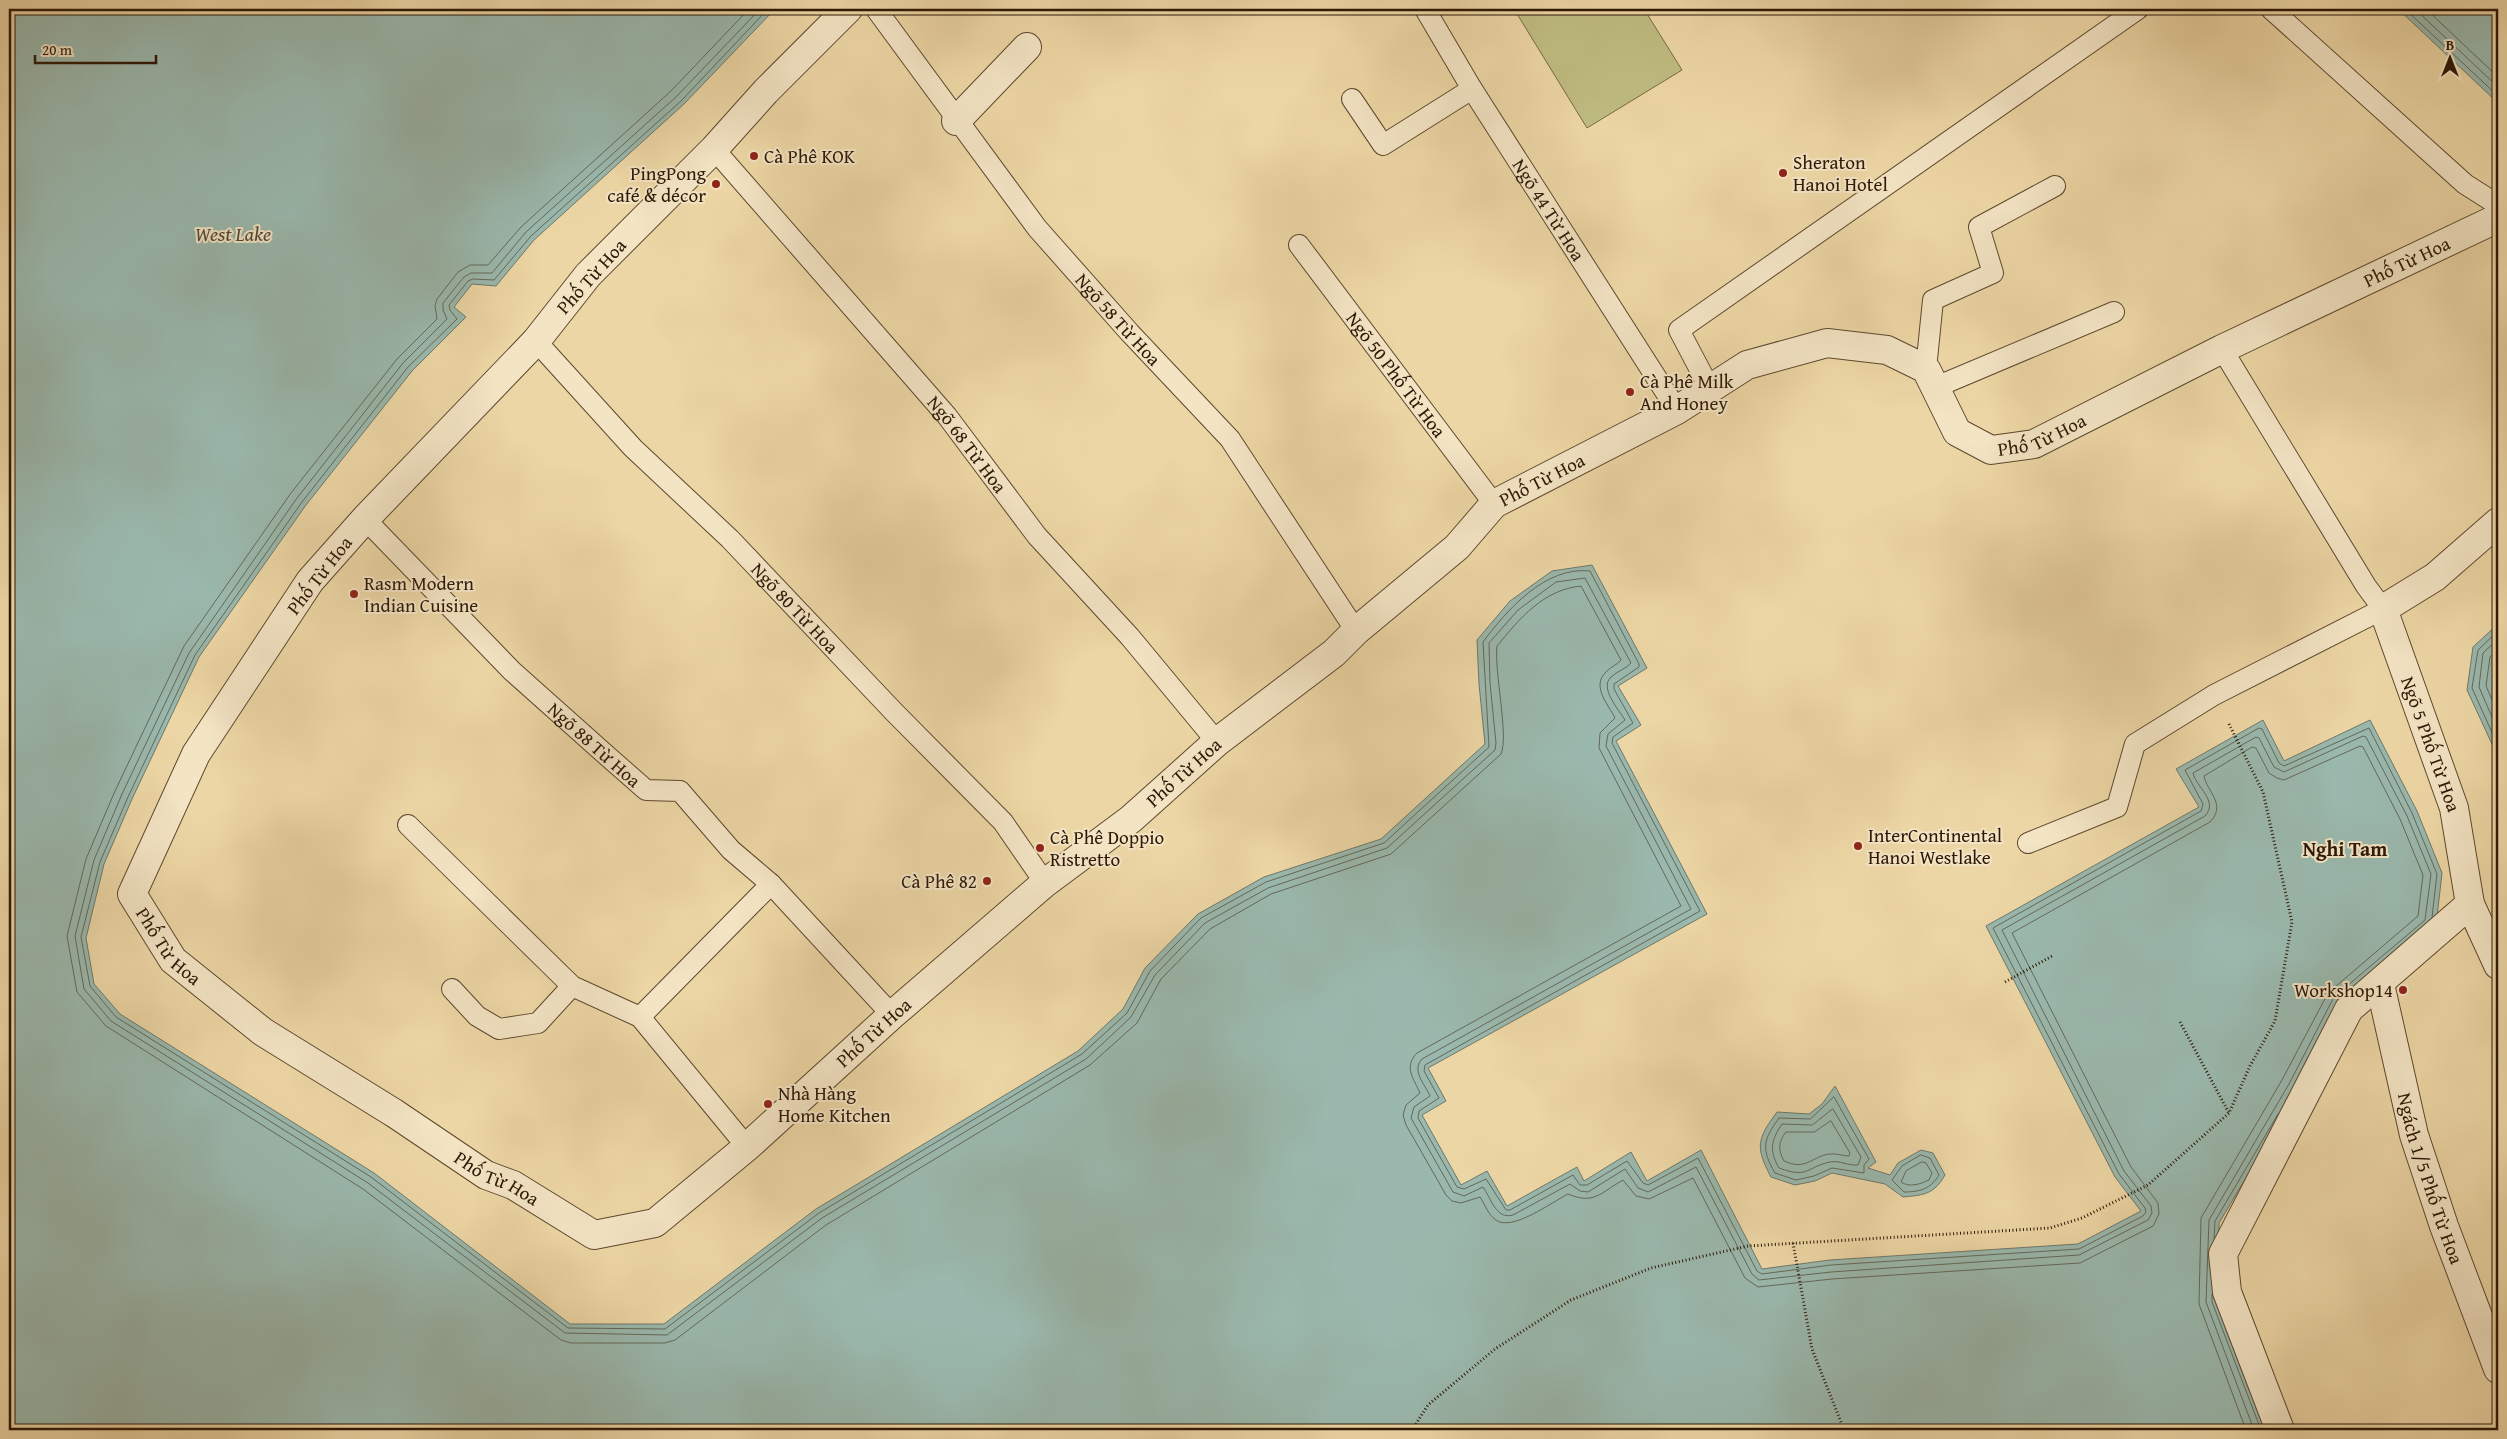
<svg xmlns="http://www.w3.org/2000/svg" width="2507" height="1439" viewBox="0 0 2507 1439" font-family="'Gentium Book Plus',serif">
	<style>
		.green { fill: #bfbc81; stroke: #766a44 }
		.water { fill: #9ab8ad; stroke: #6e786a }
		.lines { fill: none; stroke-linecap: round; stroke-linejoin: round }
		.shore { stroke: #64685a; stroke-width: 1 }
		.lane-casing { stroke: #5d482e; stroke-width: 22 }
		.street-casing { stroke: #5d482e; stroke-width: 30 }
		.path { stroke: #2d1806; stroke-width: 3; stroke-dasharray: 1 2.5; stroke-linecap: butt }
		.lane { stroke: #f3e4c4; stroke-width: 20 }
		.street { stroke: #f3e4c4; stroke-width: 28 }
		.poi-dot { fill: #8f2418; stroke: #f3e4c4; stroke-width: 2 }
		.labels { text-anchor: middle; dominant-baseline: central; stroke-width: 4; stroke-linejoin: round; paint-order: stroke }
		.poi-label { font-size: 19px; fill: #2d1806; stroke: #f3e4c4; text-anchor: start }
		.street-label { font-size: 19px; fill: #2d1806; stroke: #f3e4c4 }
		.water-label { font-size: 20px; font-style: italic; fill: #4e4838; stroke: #f3e4c4 }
		.neighbourhood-label { font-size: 20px; font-weight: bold; fill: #2d1806; stroke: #f3e4c4 }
	</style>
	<rect width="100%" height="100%" fill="#edd6a5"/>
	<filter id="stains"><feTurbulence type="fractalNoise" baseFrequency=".004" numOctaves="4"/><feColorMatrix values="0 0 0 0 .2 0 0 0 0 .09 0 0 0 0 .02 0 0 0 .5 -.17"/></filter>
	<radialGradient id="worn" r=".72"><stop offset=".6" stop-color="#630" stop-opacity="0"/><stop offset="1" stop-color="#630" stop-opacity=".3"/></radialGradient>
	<!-- green -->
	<path class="green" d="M1514,9h130l38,61 -95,58z"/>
	<!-- water -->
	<path class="water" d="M9,9h766l-91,95 -150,136 -38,46 -24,-2 -18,23 12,10 -54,54 -106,134 -107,152 -67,142 -28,65 -18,74 8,46 26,30 254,159 196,151h94l152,-115 262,-158 45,-42 22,-41 53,-54 66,-37 117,-38 104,-95 -6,-60 -2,-44 33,-39 42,-30 40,-6 55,103 -29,18 23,39 -25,16 91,173 -279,154 18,33 -24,14 39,70 26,-14 20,35 70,-39 7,14 47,-29 16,29 54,-31 61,119 68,-9 248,-16 63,-33 -26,-34 -129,-251 213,-119 -23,-38 87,-49 21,41 86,-41 47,91 25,62 -6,53 -137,163 -80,134 -2,77 50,130h-2258z
		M2398,9h100v94z
		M2498,624v133l-31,-67 6,-43z
		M1835,1086l41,76 -8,6 22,7 8,-12 23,-13 12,3 12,22c-11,19 -20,20 -42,22l-18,-13 -53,-11 -17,8 -20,4 -24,-8c-16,-30 -14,-38 6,-65l32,2 13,-10z"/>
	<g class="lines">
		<!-- shore -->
		<path class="shore" d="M749,9l-78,82 -150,136 -33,38h-18l-12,7 -21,27 -2,7 2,13 -40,40 -106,134 -107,153 -69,145 -29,68 -19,77 10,56 29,34 257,163 198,151 10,3h94l10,-3 151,-115 264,-160 47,-42 24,-44 49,-50 61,-35 120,-40 110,-100c8,-18 -7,-82 -4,-108 23,-28 46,-56 84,-60l40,74c-4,5 -11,7 -15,12 -15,14 2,32 9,46l-15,15 -1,15 82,158 -264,147c-14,14 -3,26 3,40l-14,12 -3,10 3,10 40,70 6,6 9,2 19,-6c5,7 8,18 16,23 16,12 56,-18 72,-26 26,11 32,-1 55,-14l13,16 13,3 44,-21 52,100 13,9 74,-8 248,-16 73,-37 6,-12 -1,-11 -27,-36 -119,-234 198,-111c17,-18 -3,-30 -6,-46l48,-29 4,1 13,25 8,5 7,2 76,-34 3,1 37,72 23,56 -5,41 -90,77 -46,87 -81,138 -2,86 47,126
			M760,9l-83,87 -151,136 -34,41h-21l-7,4 -21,26v7l4,9 -44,44 -106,135 -108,155 -67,141 -28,66 -19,76 9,53 27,32 257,162 197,150 102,2 155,-117 264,-159 45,-42 24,-42 50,-52 63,-35 119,-40 108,-98 1,-7 -6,-60 -1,-40 29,-33 38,-28 29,-4 46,85c-5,6 -14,8 -20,14 -12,11 8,33 14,43l-17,14 -2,12 85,163 -269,150c-11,12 3,25 8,37l-16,11 -3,11 42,74 11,4 19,-9c8,11 13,33 30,28l57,-31 10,7 8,1 37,-23 13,19 10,4 48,-25 56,107 7,6 72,-8 248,-17 69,-35 4,-7 -1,-7 -27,-35 -122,-241 203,-114c14,-15 -9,-29 -12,-43l63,-36 3,1 15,29 10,5 79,-36 3,1 41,79 24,58 -6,46 -91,77 -45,87 -80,136 -3,82 48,128
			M768,9l-87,92 -150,135 -37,44 -21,-1 -5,2 -19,24 1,5 7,9 -49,48 -106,135 -107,153 -67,142 -28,65 -19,75 9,49 26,31 255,160 197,151 97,1 154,-116 263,-159 45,-41 23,-42 51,-53 65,-36 118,-39 105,-96 -6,-105c24,-32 62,-76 107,-71l49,93v3l-25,17v5l19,34 -20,14 -1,6 88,168 -275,154 -1,6 15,27 -20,13 -1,7 39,69 7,2 22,-10 20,31h4l63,-35 7,10h7l40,-24 16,22 5,2 50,-27 59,113 5,3 69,-9 248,-16 64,-33 3,-4 -1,-4 -26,-34 -126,-246 208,-117 2,-7 -18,-34 74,-42 3,1 17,34 5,3 85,-38 43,85 25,61 -5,43
			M2405,9l93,87
			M2415,9l83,78
			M2426,9l72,68
			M2498,631l-20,19 -6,38 26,58
			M2498,639l-15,14 -4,34 19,44
			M2498,649l-8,8 -4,29 12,27
			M1834,1097l35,62 -5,6v8l-32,-5 -18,8 -18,4 -21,-7c-14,-24 -12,-33 4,-55l31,1z
			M1833,1109l28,48 -3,8c-9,1 -19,-5 -28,-3 -24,5 -21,17 -51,6 -10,-17 -8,-28 3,-44l30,1z
			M1831,1121l19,32 -1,3c-6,0 -13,-3 -20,-2 -18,3 -23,17 -45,7 -6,-11 -6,-19 2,-29h28z
			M1921,1155l9,3 9,17c-8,14 -20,17 -35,17l-12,-12 10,-14z
			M1922,1162l4,1 6,10 -3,7c-9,4 -19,8 -28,2l5,-11z
			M2214,1239l1,-18 63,-107
			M2212,1294v8l49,128"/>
		<!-- lane casing -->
		<g class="lane-casing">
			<g id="lane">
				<path id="s1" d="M876,9l161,219 93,105 100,106 126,192"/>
				<path id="s2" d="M1425,9l47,80 205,321"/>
				<path d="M2271,9l194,175 33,21"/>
				<path d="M1352,99l31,46 89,-56"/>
				<path id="s3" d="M714,149l233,267 90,120 93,101 87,105"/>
				<path id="s4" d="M1299,245l195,259"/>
				<path id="s5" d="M536,341l97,107 97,91 165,174 108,109 42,61"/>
				<path d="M1926,369l7,-69 60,-27 -14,-46 76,-41"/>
				<path d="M1936,387l178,-75"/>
				<path d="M1710,389l-31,-59 459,-321"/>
				<path id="s6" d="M365,519l147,152 93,83 41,36 34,1 51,59 40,34 121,131"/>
				<path d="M408,825l164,161 68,31 107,130"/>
				<path d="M2028,843l89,-36 18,-63 79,-49 169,-86 -17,-23 -144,-237"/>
				<path d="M452,989l25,27 22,13 39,-6 34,-37"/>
				<path d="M640,1017l131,-133"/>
			</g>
		</g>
		<!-- street casing -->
		<g class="street-casing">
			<g id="street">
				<path id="s7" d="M848,9l-82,82 -52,58 -126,126 -52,66 -171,178 -55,62 -114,173 -64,140 41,66 90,72 131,81 92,62 27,10 81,50 61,-12 92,-76 145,-132 153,-132 86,-64 86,-77 117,-89 22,-22 101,-84 37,-43 183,-94 70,-45 80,-22 60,7 39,19 31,63 34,18 43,-6 188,-95 276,-131"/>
				<path d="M956,121l71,-74"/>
				<path id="s8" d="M2498,522l-63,55 -52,32 71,199 16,96 28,61"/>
				<path id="s9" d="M2380,984l34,151 30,91 54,143"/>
				<path d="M2280,1430l-53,-138 -4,-38 126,-245 121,-105"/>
			</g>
		</g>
		<!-- path -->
		<path class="path" d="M2005,982l49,-27
			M2180,1022l49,91
			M1793,1243l19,106 32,81
			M1412,1430l16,-25 67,-56 76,-49 80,-32 97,-22 302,-18 32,-10 66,-33 81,-72 21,-47 25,-45 17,-99 -29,-130 -35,-70"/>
		<!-- lane -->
		<use href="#lane" class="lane"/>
		<!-- street -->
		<use href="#street" class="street"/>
	</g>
	<!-- markers -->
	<g class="poi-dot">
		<circle cx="754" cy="156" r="5"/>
		<circle cx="1783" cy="173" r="5"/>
		<circle cx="716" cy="184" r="5"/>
		<circle cx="1630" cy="392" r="5"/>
		<circle cx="354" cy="594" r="5"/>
		<circle cx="1858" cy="846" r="5"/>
		<circle cx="1040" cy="848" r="5"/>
		<circle cx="987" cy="881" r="5"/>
		<circle cx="2403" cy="990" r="5"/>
		<circle cx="768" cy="1104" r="5"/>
	</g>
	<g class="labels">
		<!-- poi labels -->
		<g class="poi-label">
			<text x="764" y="156">Cà Phê KOK</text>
			<text x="1793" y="162">Sheraton<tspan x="1793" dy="22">Hanoi Hotel</tspan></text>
			<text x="706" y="173" text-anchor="end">PingPong<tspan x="706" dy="22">café &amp; décor</tspan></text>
			<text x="1640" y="381">Cà Phê Milk<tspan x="1640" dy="22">And Honey</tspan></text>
			<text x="364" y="583">Rasm Modern<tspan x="364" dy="22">Indian Cuisine</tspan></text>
			<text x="1868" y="835">InterContinental<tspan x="1868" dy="22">Hanoi Westlake</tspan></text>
			<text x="1050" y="837">Cà Phê Doppio<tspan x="1050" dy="22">Ristretto</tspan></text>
			<text x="977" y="881" text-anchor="end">Cà Phê 82</text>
			<text x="2393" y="990" text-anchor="end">Workshop14</text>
			<text x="778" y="1093">Nhà Hàng<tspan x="778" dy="22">Home Kitchen</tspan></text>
		</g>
		<!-- street labels -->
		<g class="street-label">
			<text stroke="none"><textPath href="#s2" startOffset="236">Ngõ 44 Từ Hoa</textPath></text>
			<text stroke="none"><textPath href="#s7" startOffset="3940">Phố Từ Hoa</textPath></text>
			<text transform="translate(591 276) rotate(-48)">Phố Từ Hoa</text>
			<text stroke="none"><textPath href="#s1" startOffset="394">Ngõ 58 Từ Hoa</textPath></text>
			<text stroke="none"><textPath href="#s4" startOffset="162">Ngõ 50 Phố Từ Hoa</textPath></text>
			<text stroke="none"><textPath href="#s7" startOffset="3535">Phố Từ Hoa</textPath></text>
			<text stroke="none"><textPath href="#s3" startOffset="389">Ngõ 68 Từ Hoa</textPath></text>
			<text stroke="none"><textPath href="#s7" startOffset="2951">Phố Từ Hoa</textPath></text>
			<text transform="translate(319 575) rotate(-52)">Phố Từ Hoa</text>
			<text stroke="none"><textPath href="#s5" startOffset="372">Ngõ 80 Từ Hoa</textPath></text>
			<text stroke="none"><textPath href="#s8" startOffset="288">Ngõ 5 Phố Từ Hoa</textPath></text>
			<text stroke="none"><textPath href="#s6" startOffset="322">Ngõ 88 Từ Hoa</textPath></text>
			<text stroke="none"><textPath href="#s7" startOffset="2486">Phố Từ Hoa</textPath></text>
			<text stroke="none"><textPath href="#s7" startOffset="1211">Phố Từ Hoa</textPath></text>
			<text stroke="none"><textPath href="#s7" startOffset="2081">Phố Từ Hoa</textPath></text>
			<text stroke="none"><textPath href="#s7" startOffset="1616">Phố Từ Hoa</textPath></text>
			<text stroke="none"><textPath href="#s9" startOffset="201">Ngách 1/5 Phố Từ Hoa</textPath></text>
		</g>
		<!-- water labels -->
		<g class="water-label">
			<text x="233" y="233">West Lake</text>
		</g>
		<!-- neighbourhood labels -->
		<g class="neighbourhood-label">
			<text x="2345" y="848">Nghi Tam</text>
		</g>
	</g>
	<!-- margin -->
	<rect width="2507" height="1439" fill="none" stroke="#edd6a5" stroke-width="30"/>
	<rect x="10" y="10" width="2487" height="1419" fill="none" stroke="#2d1806" stroke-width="2.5"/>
	<rect x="15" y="15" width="2477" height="1409" fill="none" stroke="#2d1806"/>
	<!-- north arrow -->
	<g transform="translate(2450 58)" stroke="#f3e4c4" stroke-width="4" paint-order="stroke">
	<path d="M0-4L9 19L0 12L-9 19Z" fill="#2d1806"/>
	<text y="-8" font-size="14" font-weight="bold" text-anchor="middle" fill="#2d1806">B</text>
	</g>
	<!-- scale -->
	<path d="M35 55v8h121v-8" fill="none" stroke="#2d1806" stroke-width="2.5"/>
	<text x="42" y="55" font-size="15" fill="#2d1806" stroke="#f3e4c4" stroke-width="4" paint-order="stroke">20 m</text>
	<rect width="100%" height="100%" filter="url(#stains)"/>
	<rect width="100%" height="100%" fill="url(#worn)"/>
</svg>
